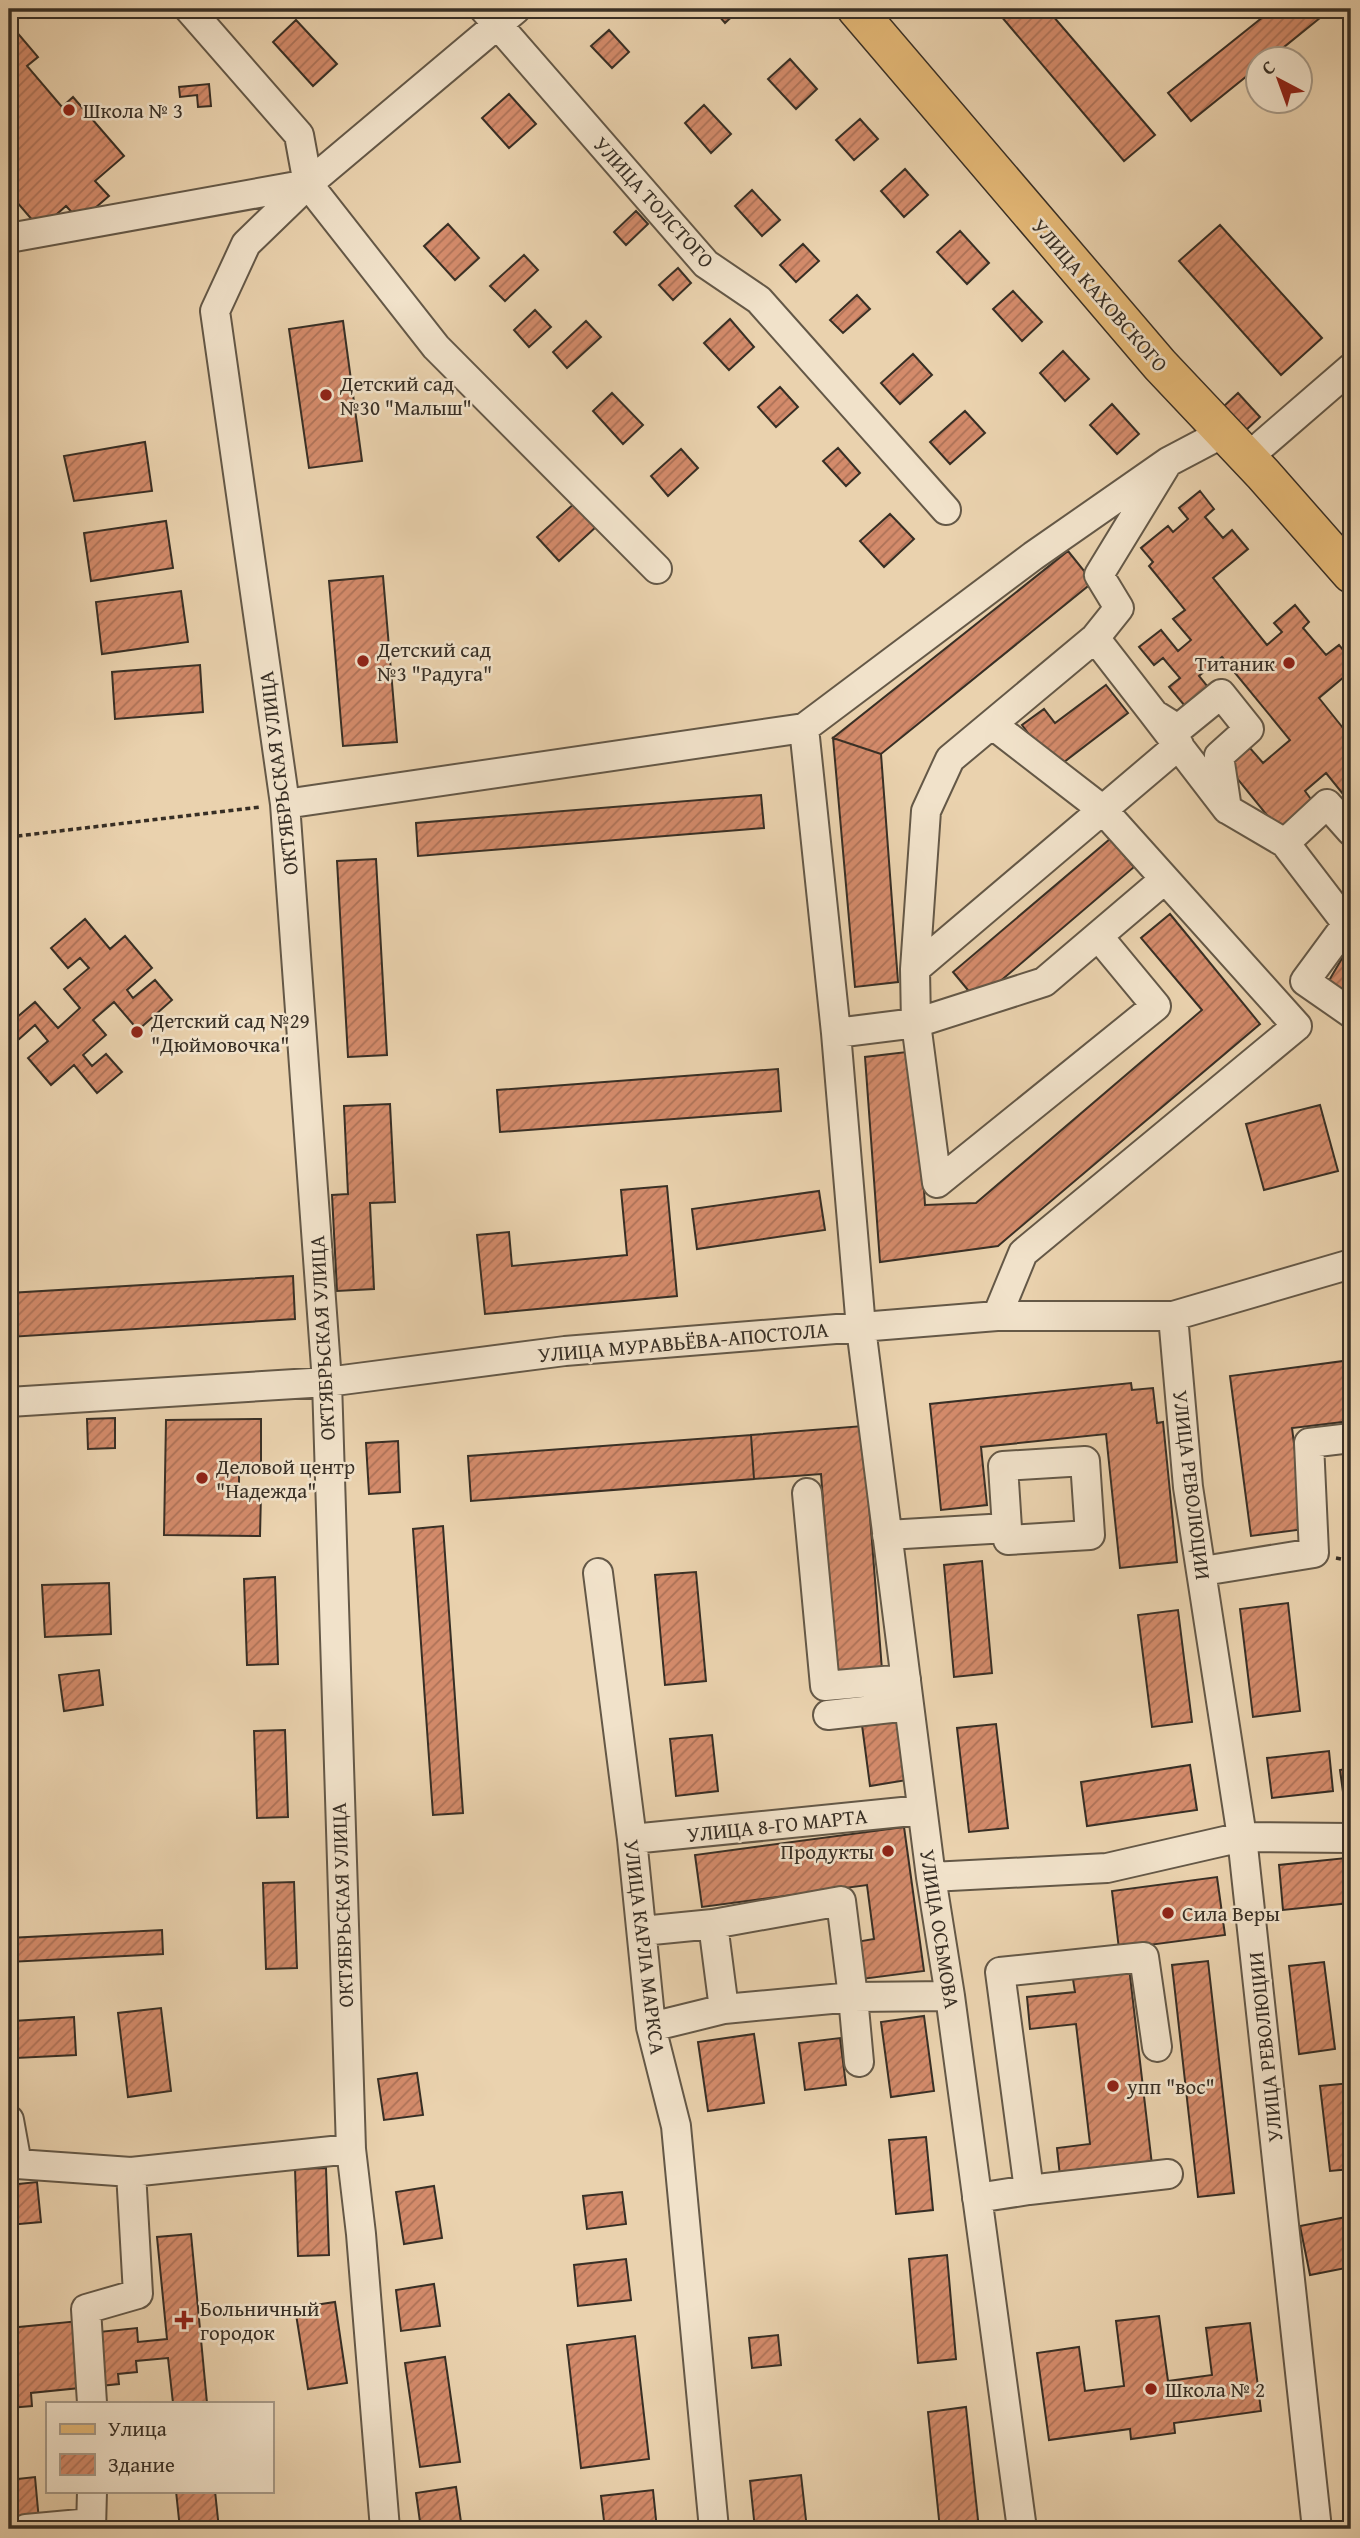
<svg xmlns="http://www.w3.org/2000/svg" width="1360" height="2538" viewBox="0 0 1360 2538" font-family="'Gentium Book Plus',serif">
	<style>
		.building { fill: url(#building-hatch); stroke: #382f25; stroke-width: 2 }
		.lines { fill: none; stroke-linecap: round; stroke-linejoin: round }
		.minor-casing { stroke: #645847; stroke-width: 32 }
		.major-casing { stroke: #382f25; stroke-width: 40 }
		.path { stroke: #382f25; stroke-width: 3.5; stroke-dasharray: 5 3.5; stroke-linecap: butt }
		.minor { stroke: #f1e2ca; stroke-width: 28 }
		.major { stroke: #e5b977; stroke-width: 37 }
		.poi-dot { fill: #8f2418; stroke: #f1e2ca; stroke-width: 2.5 }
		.labels { text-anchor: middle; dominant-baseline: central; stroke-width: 5; stroke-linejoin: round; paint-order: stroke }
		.poi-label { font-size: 21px; fill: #382f25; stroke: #f1e2ca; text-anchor: start }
		.street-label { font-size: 21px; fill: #382f25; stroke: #f1e2ca }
	</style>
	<defs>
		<pattern id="building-hatch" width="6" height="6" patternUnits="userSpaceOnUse" patternTransform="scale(1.75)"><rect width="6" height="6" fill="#d48b6b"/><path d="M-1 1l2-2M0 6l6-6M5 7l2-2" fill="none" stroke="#ad7258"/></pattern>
	</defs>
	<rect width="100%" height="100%" fill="#ead2ae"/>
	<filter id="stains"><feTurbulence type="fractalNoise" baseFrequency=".00286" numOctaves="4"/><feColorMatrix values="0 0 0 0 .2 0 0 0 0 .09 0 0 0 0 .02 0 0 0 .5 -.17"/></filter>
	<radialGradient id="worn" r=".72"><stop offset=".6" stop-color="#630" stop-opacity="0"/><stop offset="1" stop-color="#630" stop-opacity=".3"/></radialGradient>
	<!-- building -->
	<path class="building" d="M713,9h27l-15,14z
		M995,9h52l108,126 -31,26z
		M1273,9h58l-63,51h-10v7l-67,54 -23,-28z
		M296,20l41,44 -24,22 -40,-44z
		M9,23l29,34 -11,9 35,41 11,-10 51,59 -29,25 14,15 -29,25 -14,-15 -26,23 -31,-36z
		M609,30l20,22 -17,16 -21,-22z
		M790,59l27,30 -21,20 -28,-30z
		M209,84l2,22 -13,1 -1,-12 -17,2 -1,-10z
		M509,94l27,30 -27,24 -27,-30z
		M704,105l27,29 -20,19 -26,-30z
		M860,119l18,20 -24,21 -18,-20z
		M905,169l23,26 -24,22 -23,-26z
		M752,190l28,30 -18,16 -27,-30z
		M636,211l12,13 -22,21 -12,-13z
		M448,224l31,34 -24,22 -31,-34z
		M1220,225l102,113 -41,37 -102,-114z
		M960,231l29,32 -22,21 -30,-32z
		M803,244l16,17 -23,21 -16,-17z
		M524,255l14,15 -33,31 -15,-15z
		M678,268l13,15 -18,17 -14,-15z
		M1013,291l29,31 -20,19 -29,-32z
		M857,295l13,14 -27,24 -13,-13z
		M535,310l16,17 -22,20 -15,-17z
		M730,319l24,28 -25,23 -25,-27z
		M343,321l19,140 -53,7 -20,-139z
		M586,321l15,16 -34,31 -14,-16z
		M1063,351l26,28 -24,22 -25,-28z
		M913,354l19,21 -32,29 -19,-21z
		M780,387l18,20 -22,20 -18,-20z
		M612,393l31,32 -20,19 -30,-33z
		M1238,393l22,24 -15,14 -22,-24z
		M1112,404l27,30 -22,20 -27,-29z
		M965,411l20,22 -35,31 -20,-22z
		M145,442l7,49 -78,10 -10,-45z
		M838,448l22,25 -14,13 -23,-25z
		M681,449l17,19 -30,28 -17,-20z
		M1200,491l14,18 -9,8 18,21 9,-8 16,19 -35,29 54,67 15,-13 -8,-9 21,-18 14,17 -6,6 23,27 13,-10 12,15v11l-32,27 32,40v66l-25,-31 -21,18 8,11 -34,28 -52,-64 23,-18 13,15 27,-23 -68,-83 -23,19 9,11 -23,19 -16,-19 11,-9 -17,-20 -9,7 -15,-18 22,-17 17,21 13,-11 -18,-21 12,-9 -36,-44 4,-4 -12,-14 27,-22 5,6 15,-13 -9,-11z
		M576,502l21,24 -38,35 -22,-24z
		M890,514l24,25 -30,28 -24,-26z
		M166,521l7,47 -82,13 -7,-48z
		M1068,551l25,31 -212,172 -48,-16z
		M383,576l14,166 -54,4 -14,-165z
		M181,591l7,51 -86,12 -6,-52z
		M200,665l3,47 -88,7 -3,-47z
		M1106,685l22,28 -73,56 -33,-44 22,-16 11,14z
		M833,738l48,16 17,228 -43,5z
		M761,795l3,33 -346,28 -2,-33z
		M1110,839l24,28 -157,134 -24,-29z
		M376,859l11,196 -39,2 -11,-196z
		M1170,914l90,110 -262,222 -118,16 -15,-205 50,-6 10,154 51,-2 226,-193 -61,-72z
		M85,919l25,30 15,-13 27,32 -25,22 6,8 22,-18 17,20 -34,30 -24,-28 -21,18 13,15 -23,20 9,11 14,-12 16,18 -25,21 -23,-28 -23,20 -23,-27 20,-17 -13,-16 -17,15 -9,-12v-4l26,-22 23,26 22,-20 -16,-19 25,-21 -9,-10 -12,10 -17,-20z
		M1351,943v50l-24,-9z
		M778,1069l3,42 -281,21 -3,-42z
		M390,1104l5,98 -25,1 4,86 -37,2 -5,-96 16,-1 -4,-88z
		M1320,1105l18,66 -74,19 -18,-66z
		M667,1186l10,110 -192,18 -8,-79 32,-3 3,34 115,-11 -6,-65z
		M819,1191l6,39 -128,19 -5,-40z
		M293,1276l2,43 -286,18v-44z
		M1351,1360v61l-59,7 13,101 -54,7 -21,-160z
		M1131,1383l1,7 21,-2 4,35 6,-1 14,140 -57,6 -14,-134 -125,13 6,58 -46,5 -11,-106z
		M115,1418v30l-27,1 -1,-30z
		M261,1419v44h-22v30h22l-1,43 -96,-1 2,-115z
		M863,1426l19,244 -46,3 -15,-199 -67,5 -3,-44z
		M13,1429l2,23h-6v-22z
		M751,1435l3,44 -283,22 -3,-45z
		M398,1441l2,51 -31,2 -3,-51z
		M443,1526l20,287 -30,2 -20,-286z
		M982,1561l10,112 -38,4 -10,-112z
		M696,1572l10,109 -41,4 -10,-110z
		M275,1577l3,87 -31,1 -3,-86z
		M109,1583l2,51 -66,3 -3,-52z
		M1288,1603l12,108 -47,6 -13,-108z
		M1178,1610l14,112 -40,5 -14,-112z
		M99,1670l4,35 -39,6 -5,-36z
		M899,1720l8,60 -37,6 -8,-61z
		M996,1724l12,104 -39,4 -12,-104z
		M285,1730l3,87 -31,1 -3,-87z
		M712,1735l6,56 -42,5 -6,-57z
		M1329,1751l4,40 -61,7 -5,-40z
		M1190,1765l7,45 -110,16 -6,-44z
		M1351,1768v24h-8l-3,-22z
		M904,1827l20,144 -62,8 -6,-37 18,-3 -7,-54 -165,22 -7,-52z
		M1346,1858l4,45 -67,7 -4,-45z
		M1217,1877l8,58 -106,14 -7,-58z
		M294,1882l3,86 -31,1 -3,-86z
		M162,1930l1,24 -154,8v-24z
		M1208,1961l26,232 -36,4 -26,-232z
		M1324,1962l11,87 -36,5 -10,-88z
		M1129,1967l23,198 -92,11 -3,-28 33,-4 -14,-120 -46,5 -3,-32 48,-5 -3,-19z
		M161,2008l10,83 -43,6 -10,-84z
		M924,2016l10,75 -43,6 -10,-75z
		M74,2017l2,38 -60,3 -2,-37z
		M754,2034l10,69 -56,8 -10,-69z
		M840,2038l6,47 -41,5 -6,-47z
		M417,2073l6,42 -39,5 -6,-41z
		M1351,2083v86l-21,2 -10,-85z
		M926,2137l7,73 -37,4 -7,-74z
		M326,2168l3,87 -31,1 -3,-87z
		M37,2182l4,40 -32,3v-40z
		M434,2186l8,52 -38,6 -8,-52z
		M622,2192l4,32 -39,5 -4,-33z
		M1351,2216v51l-41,8 -10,-49z
		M191,2234l16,169h-34l-5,-45 -32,3 1,11 -19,2 1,10 -88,9 1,13 -23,2v-80l70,-7 1,13 57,-6 1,14 29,-3 -10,-102z
		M947,2255l9,104 -38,4 -9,-104z
		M626,2259l5,41 -53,6 -4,-41z
		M434,2284l6,42 -39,5 -5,-41z
		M335,2302l12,81 -39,6 -13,-81z
		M1159,2316l9,65 44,-6 -6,-47 44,-5 11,88 -87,12 1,10 -44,6 -1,-10 -81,11 -12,-87 42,-6 6,44 39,-5 -8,-65z
		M778,2335l3,30 -29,3 -3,-30z
		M635,2336l14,123 -68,9 -14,-123z
		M445,2357l15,105 -40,5 -15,-104z
		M966,2407l13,122h-39l-12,-117z
		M801,2475l6,54h-52l-5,-48z
		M35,2477l4,44 -30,2v-43z
		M456,2487l6,42h-41l-5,-36z
		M653,2490l4,39h-52l-4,-33z
		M176,2491h39l4,38h-39z"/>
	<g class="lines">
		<!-- minor casing -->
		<g class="minor-casing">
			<path id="minor" d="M189,9l110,126 9,49 128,163 221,222
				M484,9l222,255 53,36 187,210
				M9,238l299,-54
				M1247,458l104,-90
				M1095,638l59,76 24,15 43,-35 28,35 -30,27 8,53 -73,-95
				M993,725l110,85 194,216 -274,227 -26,63
				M804,728l32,305 25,295 70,549 19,119 72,533
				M285,804l519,-76 229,-172 135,-94 55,-29
				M1227,809l58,34 62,81
				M1285,843l42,-39 24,27
				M1351,923l-4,1 -42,57 46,32
				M1098,936l58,70 -219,177 -21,-160 -1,-54 11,-158 24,-52 145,-121 24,-30 -20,-33 69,-113
				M915,969l264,-224
				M836,1033l80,-10 128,-41 121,-103
				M1173,1316l15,171 54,350 75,692
				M9,1402l318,-20 238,-31 432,-35h176l178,-52
				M807,1493l18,193 81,-7
				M887,1535l120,-7 -4,-62 82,-5 5,74 -82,5 -1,-12
				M1203,1571l111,-18 -5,-110 42,-5
				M598,1573l34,266 19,188 25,99 38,403
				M828,1715l81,-9
				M632,1839l290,-29
				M931,1877l176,-9 135,-31 109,1
				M713,1924l11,85
				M642,1931l71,-7 128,-23 12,96 97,-1
				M651,2027l73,-18 129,-12 6,65
				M9,2120l8,44 114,8
				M1029,2190l-29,-218 144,-15 13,90
				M977,2198l52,-8 139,-16
				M92,2403l-6,-94 52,-15 -7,-122 220,-23
				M26,2529l65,-6
				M91,2529l1,-38
				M385,2529l-24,-295 -10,-85 -24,-767 -42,-578 -70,-493 31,-67 62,-60 208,-175"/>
		</g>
		<!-- major casing -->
		<g class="major-casing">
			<path id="major" d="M856,9l304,356 103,109 88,100"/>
		</g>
		<!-- path -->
		<path class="path" d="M9,837l251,-30
			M1336,1558l15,3"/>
		<!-- minor -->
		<use href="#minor" class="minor"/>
		<!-- major -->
		<use href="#major" class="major"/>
	</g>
	<!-- markers -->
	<g class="poi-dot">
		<circle cx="69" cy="110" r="7"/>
		<circle cx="326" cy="395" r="7"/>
		<circle cx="363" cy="661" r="7"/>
		<circle cx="1289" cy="663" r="7"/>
		<circle cx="137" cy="1032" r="7"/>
		<circle cx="202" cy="1478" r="7"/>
		<circle cx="888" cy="1851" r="7"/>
		<circle cx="1168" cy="1913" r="7"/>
		<circle cx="1113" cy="2086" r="7"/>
		<path d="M180.5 2309.5h7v7h7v7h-7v7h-7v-7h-7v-7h7z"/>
		<circle cx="1151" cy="2389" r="7"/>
	</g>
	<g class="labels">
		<!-- poi labels -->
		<g class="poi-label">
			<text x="83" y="110">Школа № 3</text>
			<text x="340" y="383">Детский сад<tspan x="340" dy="24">№30 "Малыш"</tspan></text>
			<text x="377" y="649">Детский сад<tspan x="377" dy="24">№3 "Радуга"</tspan></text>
			<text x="1275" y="663" text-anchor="end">Титаник</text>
			<text x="151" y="1020">Детский сад №29<tspan x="151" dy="24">"Дюймовочка"</tspan></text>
			<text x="216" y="1466">Деловой центр<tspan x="216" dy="24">"Надежда"</tspan></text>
			<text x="874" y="1851" text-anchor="end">Продукты</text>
			<text x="1182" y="1913">Сила Веры</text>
			<text x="1127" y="2086">упп "вос"</text>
			<text x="200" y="2308">Больничный<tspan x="200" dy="24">городок</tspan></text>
			<text x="1165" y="2389">Школа № 2</text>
		</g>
		<!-- street labels -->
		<g class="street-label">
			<text transform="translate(654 202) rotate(48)">УЛИЦА ТОЛСТОГО</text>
			<text transform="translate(1100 295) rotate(49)">УЛИЦА КАХОВСКОГО</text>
			<text transform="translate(278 773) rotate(-97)">ОКТЯБРЬСКАЯ УЛИЦА</text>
			<text transform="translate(322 1338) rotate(-93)">ОКТЯБРЬСКАЯ УЛИЦА</text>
			<text transform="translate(683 1342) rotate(-5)">УЛИЦА МУРАВЬЁВА-АПОСТОЛА</text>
			<text transform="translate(1192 1485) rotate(83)">УЛИЦА РЕВОЛЮЦИИ</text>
			<text transform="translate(777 1825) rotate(-6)">УЛИЦА 8-ГО МАРТА</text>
			<text transform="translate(342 1905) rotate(-92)">ОКТЯБРЬСКАЯ УЛИЦА</text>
			<text transform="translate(940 1929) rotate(81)">УЛИЦА ОСЬМОВА</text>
			<text transform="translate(645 1947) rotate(83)">УЛИЦА КАРЛА МАРКСА</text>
			<text transform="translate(1265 2047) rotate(-96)">УЛИЦА РЕВОЛЮЦИИ</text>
		</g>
	</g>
	<!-- margin -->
	<rect width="1360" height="2538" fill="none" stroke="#ead2ae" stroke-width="35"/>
	<rect x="10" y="10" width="1339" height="2517" fill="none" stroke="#382f25" stroke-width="3.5"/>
	<rect x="18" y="18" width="1325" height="2503" fill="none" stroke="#382f25" stroke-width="2"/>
	<!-- legend -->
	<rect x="46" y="2402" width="228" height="91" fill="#f1e2ca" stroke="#a79a88" stroke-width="2"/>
	<rect x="60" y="2424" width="35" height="10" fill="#e5b977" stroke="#a79a88" stroke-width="2"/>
	<text x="108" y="2436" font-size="21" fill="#382f25">Улица</text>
	<rect x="60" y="2454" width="35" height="21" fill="url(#building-hatch)" stroke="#a79a88" stroke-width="2"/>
	<text x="108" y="2472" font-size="21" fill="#382f25">Здание</text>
	<!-- north arrow -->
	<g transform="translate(1279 80) rotate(319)"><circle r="33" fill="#f1e2ca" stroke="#a79a88" stroke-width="2"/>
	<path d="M0-5L12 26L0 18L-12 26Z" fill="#8f2418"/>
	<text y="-10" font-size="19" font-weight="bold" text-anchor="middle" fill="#382f25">С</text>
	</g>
	<rect width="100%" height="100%" filter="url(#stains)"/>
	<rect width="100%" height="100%" fill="url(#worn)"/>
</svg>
